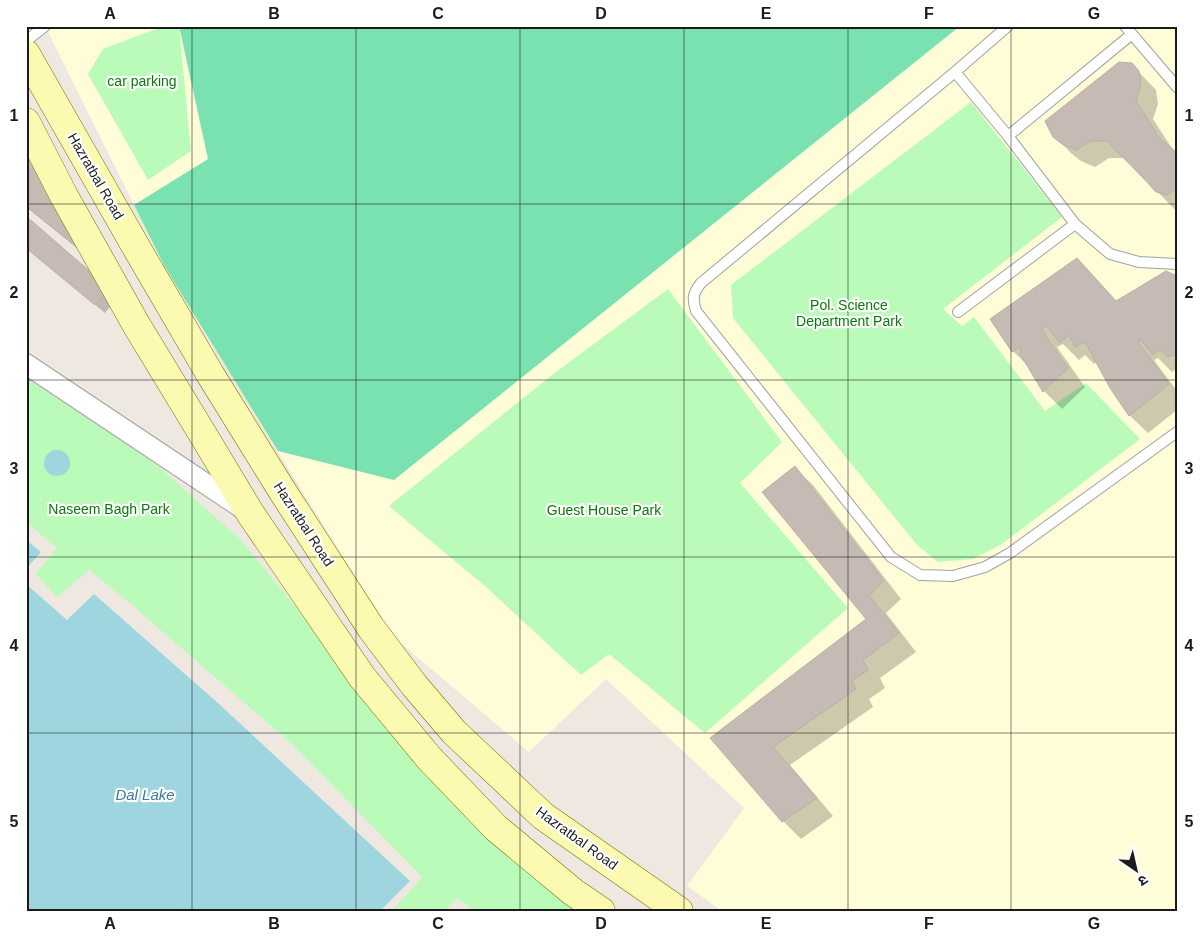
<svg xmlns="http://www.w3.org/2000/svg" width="1203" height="937" viewBox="0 0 1203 937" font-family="Arial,'Noto Sans Devanagari',sans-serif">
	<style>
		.education { fill: #fffcd8 }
		.park { fill: #bafbba }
		.pitch { fill: #7ae1b0 }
		.water { fill: #9ed5de }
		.shadow { fill: #0003 }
		.building { fill: #c5bab4; stroke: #c0ada2 }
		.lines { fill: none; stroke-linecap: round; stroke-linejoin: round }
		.service-casing { stroke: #a2a2a2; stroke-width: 12 }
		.minor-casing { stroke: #a2a2a2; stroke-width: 22 }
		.secondary-casing { stroke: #727500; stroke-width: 29 }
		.service { stroke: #fff; stroke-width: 10 }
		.minor { stroke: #fff; stroke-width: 20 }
		.secondary { stroke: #fcf9b0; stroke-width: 28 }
		.grid { fill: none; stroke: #1b1b1b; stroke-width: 1; stroke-opacity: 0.55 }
		.labels { text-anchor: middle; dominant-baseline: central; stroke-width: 4.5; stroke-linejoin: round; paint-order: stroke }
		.park-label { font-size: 14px; fill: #077c07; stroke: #fff }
		.street-label { font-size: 14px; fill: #1b1b1b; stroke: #fff }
		.water-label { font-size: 15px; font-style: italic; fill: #40789e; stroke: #fff }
		.neatline { fill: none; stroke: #1b1b1b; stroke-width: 2 }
		.grid-label { font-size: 16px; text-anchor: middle; font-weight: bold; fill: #1b1b1b }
	</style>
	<rect width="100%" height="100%" fill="#eee8e0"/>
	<!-- education -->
	<path class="education" d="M45,26h1132v885h-455l-35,-25 57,-78 -138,-129 -77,73 -139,-118 -225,-367z"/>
	<!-- park -->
	<path class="park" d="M164,26h15l12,125 -43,29 -60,-106 15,-25z
		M971,102l91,115 -119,92 19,17 12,-9 71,94 41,-28 54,56 -138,105 -29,15 -35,3 -21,-17 -184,-227 -2,-33z
		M668,289l114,153 -42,41 108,125 -143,125 -96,-79 -28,21 -96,-89 -96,-80 163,-131z
		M26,378l125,82 89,79 103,126 107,136 122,102 12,8h-110l-17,-13 -13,13h-52l30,-34 -131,-134 -165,-143 -37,-30 -32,27 -21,-23 21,-26 -31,-26z"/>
	<!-- pitch -->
	<path class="pitch" d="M179,26h781l-566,454 -116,-29 -113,-184 -31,-62 74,-46z"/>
	<!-- water -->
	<path class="water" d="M44 463a13 13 0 1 1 26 0a13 13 0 1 1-26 0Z
		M26,540l15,12 -15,17z
		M26,584l41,36 27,-26 125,110 191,177 -30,30h-354z"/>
	<!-- shadow -->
	<path class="shadow" d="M1131,64l25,26 2,14 -5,15 20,31 4,4v56h-2l-18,-19 -32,-33h-16l-14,9 -14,-6 -9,-7 -18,-18z
		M26,122l77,147 -77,-62z
		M26,248l91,50 -12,15z
		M1177,277v91l-5,4 -14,-14 -4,2 23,31v19l-29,23 -18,-17 -19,-28 -14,-26 -3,2 -9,-9 -6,5 -16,-16 -6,3 28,40 -23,22 -18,-18 -16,-25 -15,-15 -21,-31 125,-18z
		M795,468l18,17 88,114 -15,14 30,39 -36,26 5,10 -16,11 4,8 -83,58 43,51 -32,23 -18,-18 -71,-83 156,-119z"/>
	<!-- building -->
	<path class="building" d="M1119,62l13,1 7,8 2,14 -5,16 24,38 14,11 3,15v23l-10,7 -11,-3 -10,-11 -39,-40h-16l-15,9 -14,-6 -9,-7 -8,-16z
		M26,131l68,130 -68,-55z
		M26,216l83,72 -14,17 -69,-57z
		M1077,258l39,43 50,-30 11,5v78l-9,3 -8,-8 -7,6 -12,-15 -3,2 31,42 -40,32 -19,-28 -25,-46 -10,5 -6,-12 -9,8 -13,-17 -6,3 27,39 -25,24 -23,-38 1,-4 -2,-3 -7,5 -22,-33z
		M795,466l89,115 -15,14 30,38 -36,27 5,10 -16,11 4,8 -83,58 44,51 -35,24 -72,-84 156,-119 -104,-127z"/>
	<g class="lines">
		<!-- service casing -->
		<g class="service-casing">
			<path id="service" d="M1008,26l-53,46 -254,211c-8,10 -9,15 -5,28l195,246 29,18 33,1 32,-9 25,-14 167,-121
				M1125,26l52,61
				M26,41l19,-15
				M955,72l53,64 67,88 35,30 29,8 38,2
				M1008,136l124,-102
				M958,312l117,-88"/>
		</g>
		<!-- minor casing -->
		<g class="minor-casing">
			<path id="minor" d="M26,364l219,146"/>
		</g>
		<!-- secondary casing -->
		<g class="secondary-casing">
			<path id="secondary" d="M26,54l110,193 74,127 73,118 88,136 43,57 40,47 89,84 136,95
				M26,122l38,74 73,130 68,112 45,75 112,164 67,81 67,70 77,64 28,19"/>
		</g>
		<!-- service -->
		<use href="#service" class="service"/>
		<!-- minor -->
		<use href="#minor" class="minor"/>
		<!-- secondary -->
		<use href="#secondary" class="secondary"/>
	</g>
	<!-- grid -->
	<path class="grid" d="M192,26v885M356,26v885M520,26v885M684,26v885M848,26v885M1011,26v885M26,204h1151M26,380h1151M26,557h1151M26,733h1151"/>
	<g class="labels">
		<!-- park labels -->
		<g class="park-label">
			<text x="142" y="81">car parking</text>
			<text x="849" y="305">Pol. Science<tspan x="849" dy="16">Department Park</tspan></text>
			<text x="109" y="509">Naseem Bagh Park</text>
			<text x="604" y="510">Guest House Park</text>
		</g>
		<!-- street labels -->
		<g class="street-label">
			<text transform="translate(96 176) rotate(60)">Hazratbal Road</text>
			<text transform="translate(304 524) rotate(57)">Hazratbal Road</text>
			<text transform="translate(577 838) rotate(36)">Hazratbal Road</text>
		</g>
		<!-- water labels -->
		<g class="water-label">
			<text x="145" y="794">Dal Lake</text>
		</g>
	</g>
	<!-- border -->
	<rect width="1203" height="937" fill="none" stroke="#ffffff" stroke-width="55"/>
	<!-- north arrow -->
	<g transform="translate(1136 870) rotate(146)" stroke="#ffffff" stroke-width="4" paint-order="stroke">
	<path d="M0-4L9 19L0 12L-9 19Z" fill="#1b1b1b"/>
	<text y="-8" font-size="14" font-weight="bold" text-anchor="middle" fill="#1b1b1b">उ</text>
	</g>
	<rect x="28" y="28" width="1148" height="882" class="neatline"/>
	<g class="grid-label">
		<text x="110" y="19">A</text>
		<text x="274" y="19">B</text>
		<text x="438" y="19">C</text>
		<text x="601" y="19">D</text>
		<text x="766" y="19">E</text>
		<text x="929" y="19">F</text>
		<text x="1094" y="19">G</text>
		<text x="14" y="121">1</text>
		<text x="1189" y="121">1</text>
		<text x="14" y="298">2</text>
		<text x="1189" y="298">2</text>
		<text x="14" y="474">3</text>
		<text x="1189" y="474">3</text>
		<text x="14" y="651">4</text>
		<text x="1189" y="651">4</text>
		<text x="14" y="827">5</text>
		<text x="1189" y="827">5</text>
		<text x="110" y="929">A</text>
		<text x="274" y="929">B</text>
		<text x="438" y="929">C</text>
		<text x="601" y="929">D</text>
		<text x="766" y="929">E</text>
		<text x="929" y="929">F</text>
		<text x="1094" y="929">G</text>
	</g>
</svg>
